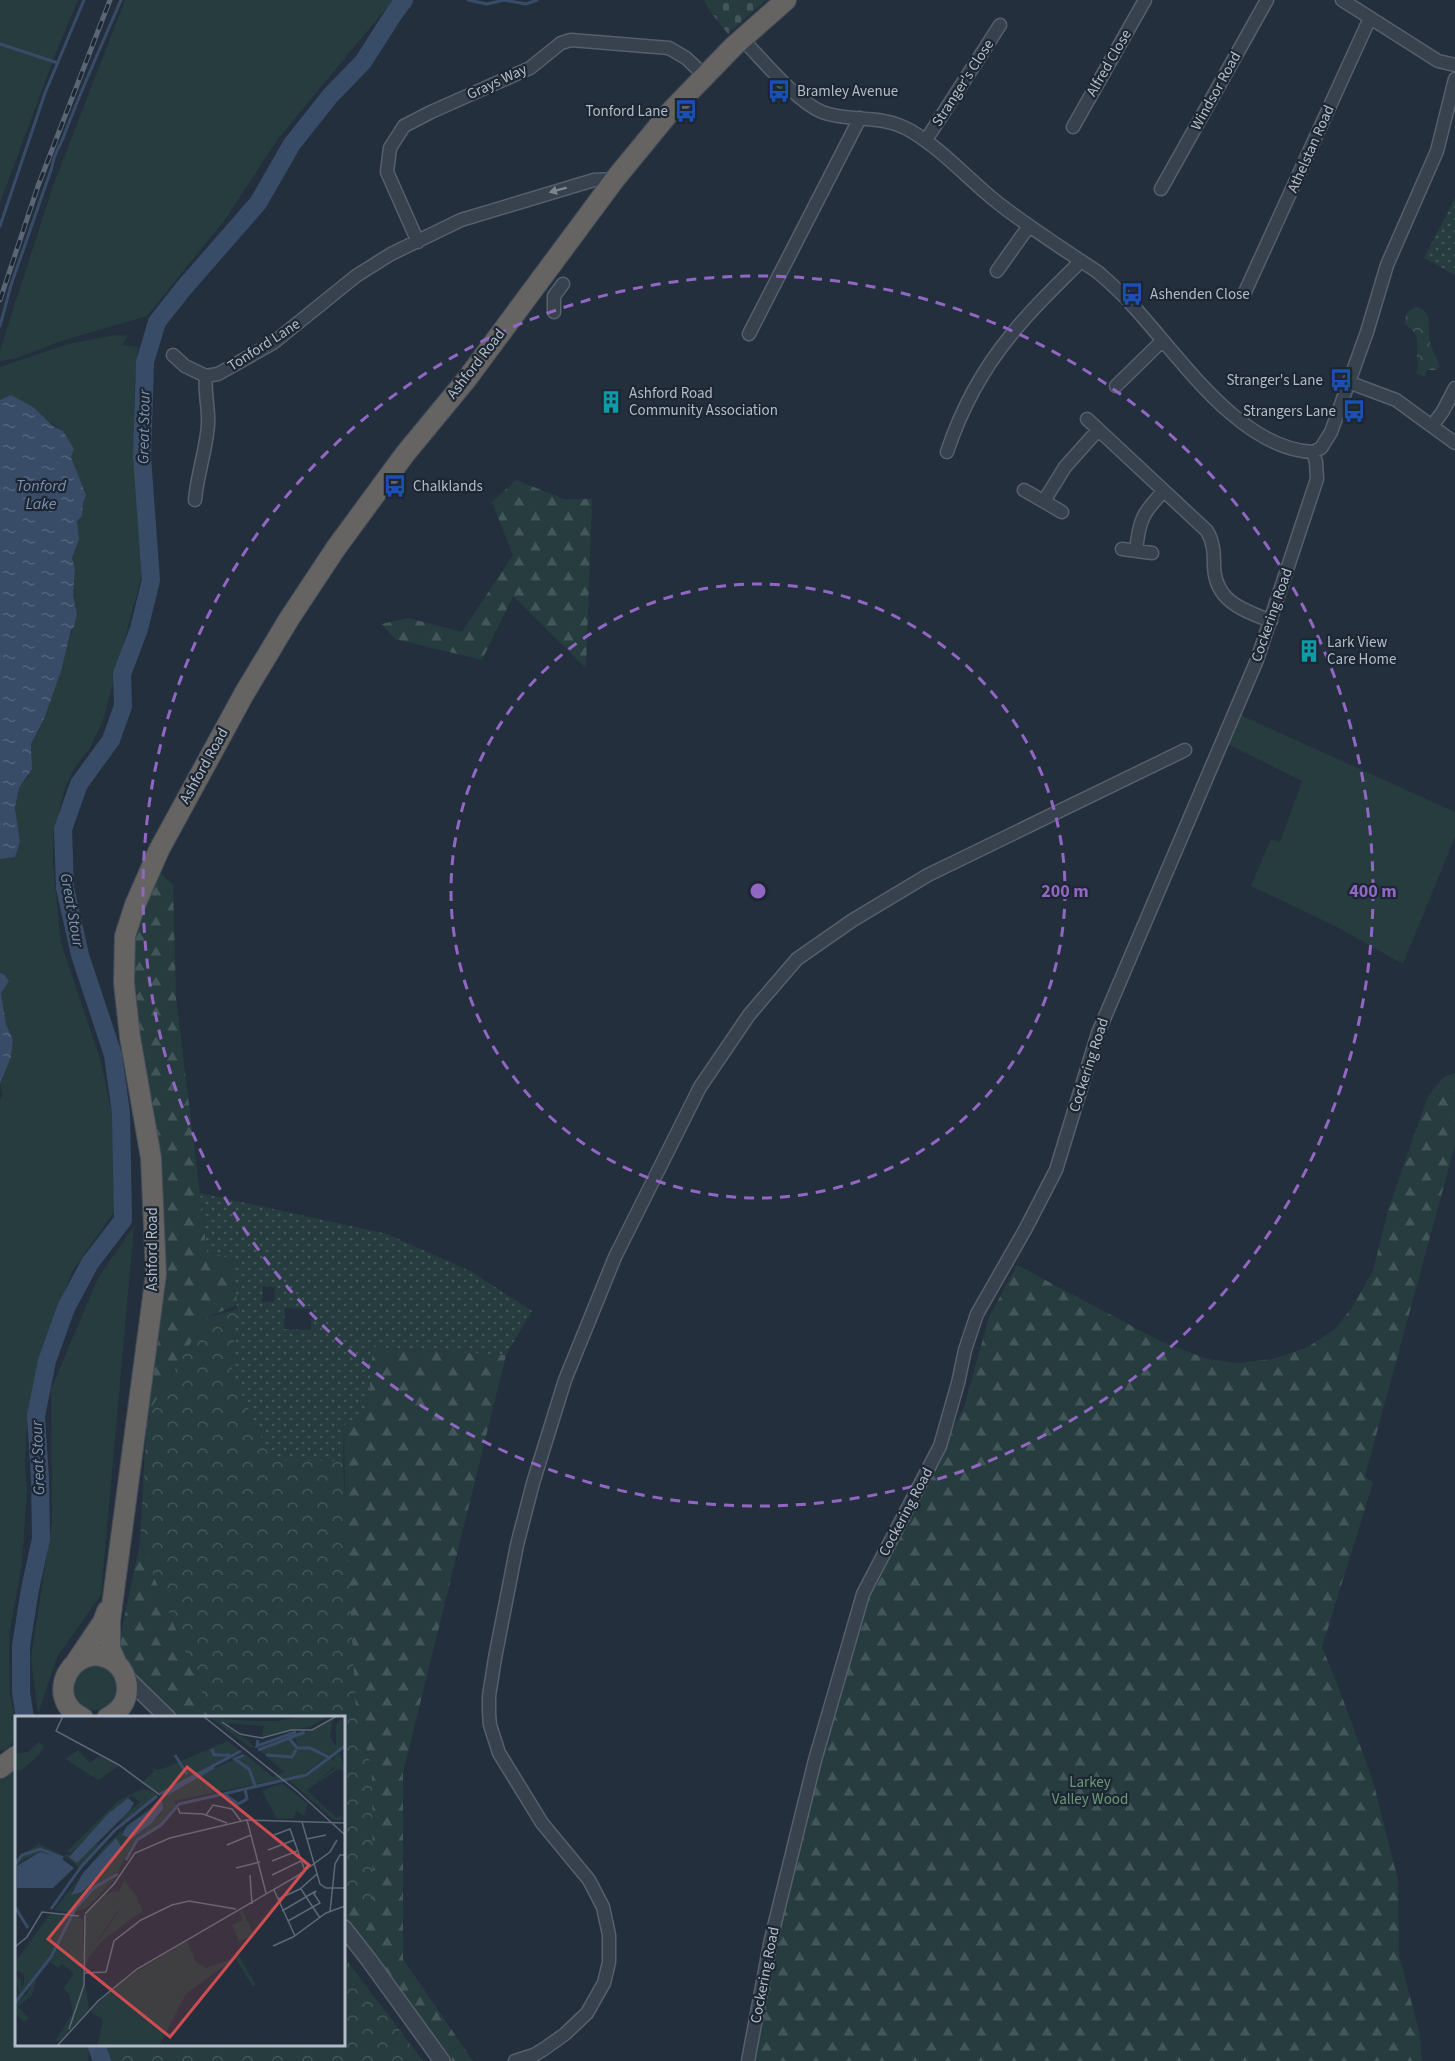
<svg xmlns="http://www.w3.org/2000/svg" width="1455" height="2061" viewBox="0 0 1455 2061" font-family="'Source Sans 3',sans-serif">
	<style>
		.grass { fill: #263c3f }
		.forest { fill: url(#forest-firs) }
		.cemetery { fill: url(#cemetery-stones) }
		.park { fill: url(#park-crowns) }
		.garden { fill: url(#garden-dots); fill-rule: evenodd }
		.water { fill: url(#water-ripples) }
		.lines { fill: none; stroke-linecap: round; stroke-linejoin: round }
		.stream { stroke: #394c67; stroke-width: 3 }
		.river { stroke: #394c67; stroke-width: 18 }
		.minor-casing { stroke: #565f6c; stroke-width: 15 }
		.tertiary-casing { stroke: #565f6c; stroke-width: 18 }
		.trunk-casing { stroke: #434c59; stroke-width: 22 }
		.minor { stroke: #38414e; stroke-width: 12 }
		.tertiary { stroke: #38414e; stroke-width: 15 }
		.trunk { stroke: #656462; stroke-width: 20 }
		.rail-casing { stroke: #5a6575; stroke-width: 5 }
		.rail { stroke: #1d2633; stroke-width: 3; stroke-dasharray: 9; stroke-linecap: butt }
		.oneway { fill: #7c8592 }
		.ring { fill: none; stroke: #9266c3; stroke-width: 3; stroke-dasharray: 10 8 }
		.labels { text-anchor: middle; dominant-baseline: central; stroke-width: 4.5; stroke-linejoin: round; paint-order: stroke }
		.street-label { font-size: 15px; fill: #b4bcc9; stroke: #1d2633 }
		.poi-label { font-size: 15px; fill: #b4bcc9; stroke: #1d2633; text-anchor: start }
		.park-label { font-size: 15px; fill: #6b9a76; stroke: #1d2633 }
		.water-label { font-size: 16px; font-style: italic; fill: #7c92b1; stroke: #1d2633 }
		.inset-river { fill: none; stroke: #394c67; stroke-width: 3 }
		.inset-road { fill: none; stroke: #5e6776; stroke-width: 1.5 }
		.view { fill: #ce4d50; fill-opacity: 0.15; stroke: #ce4d50; stroke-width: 3 }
		.inset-edge { fill: none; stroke: #b4bcc9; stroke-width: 3 }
		.centre { fill: #9266c3; stroke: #1d2633; stroke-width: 3 }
		.ring-label { font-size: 18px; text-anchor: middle; font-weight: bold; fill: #9266c3; stroke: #1d2633; stroke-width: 4.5; stroke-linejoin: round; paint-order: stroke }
	</style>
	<defs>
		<pattern id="forest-firs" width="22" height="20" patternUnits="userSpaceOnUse" patternTransform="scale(1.5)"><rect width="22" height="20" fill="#263c3f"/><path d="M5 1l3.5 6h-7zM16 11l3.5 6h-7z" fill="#435659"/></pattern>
		<pattern id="cemetery-stones" width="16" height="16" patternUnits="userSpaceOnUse" patternTransform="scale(1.5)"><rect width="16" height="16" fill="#263c3f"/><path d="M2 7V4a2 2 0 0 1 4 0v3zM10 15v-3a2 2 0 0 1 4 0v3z" fill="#435659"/></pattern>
		<pattern id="park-crowns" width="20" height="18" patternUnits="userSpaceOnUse" patternTransform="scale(1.5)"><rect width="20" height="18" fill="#263c3f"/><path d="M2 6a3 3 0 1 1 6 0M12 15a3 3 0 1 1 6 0" fill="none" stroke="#435659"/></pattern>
		<pattern id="garden-dots" width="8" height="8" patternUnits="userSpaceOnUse" patternTransform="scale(1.5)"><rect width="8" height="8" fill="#263c3f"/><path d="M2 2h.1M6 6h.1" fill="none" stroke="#435659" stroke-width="1.8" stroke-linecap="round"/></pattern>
		<pattern id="water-ripples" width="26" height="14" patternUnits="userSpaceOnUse" patternTransform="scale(1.5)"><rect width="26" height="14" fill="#394c67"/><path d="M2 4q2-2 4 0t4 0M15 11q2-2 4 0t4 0" fill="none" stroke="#53647b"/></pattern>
	</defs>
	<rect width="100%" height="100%" fill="#242f3e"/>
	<!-- grass -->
	<path class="grass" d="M0,0h78l-23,55 -55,148z
		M125,0h268l-116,140 -50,77 -80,99 -86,25 -44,17 -17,3v-11l53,-164z
		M116,335l12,1 -6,9 16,2 -3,30 -1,46 4,27 4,125 -40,149 -13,25 -15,20 -9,19 -12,46v31l8,78 40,118 12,59 6,85 -46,65 -34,88 -13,76 -1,32 2,23 -5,75 -13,71 1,60 6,26v19l-11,10h-5v-650l2,-5 -2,-11 11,-27 2,-17 -7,-16 -5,-32 8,-11 -5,-7 -4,-1v-114l15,-2 5,-15 -5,-34 4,-20 9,-11 4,-26 -1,-7 13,-25 33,-105 -4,-19 2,-26 -3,-11 7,-19 -2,-18 5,-5 1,-12 3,-9 -15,-38 3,-8 -11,-18 -52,-36 -11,5v-33l68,-23z
		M1238,714l217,98v25l-52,127 -70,-39 -82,-39 20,-47 9,3 22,-61 -77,-38z
		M134,1226l-33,369 -44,62 -19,57 -7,-57 21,-135 -1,-133 47,-111z
		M73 1688a22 22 0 1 1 44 0a22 22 0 1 1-44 0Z
		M16,1766v278l72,1 1,4 -1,12h-88v-284z"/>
	<!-- forest -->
	<path class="forest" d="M516,480l48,19h28l-6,169 -73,-72 -31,64 -87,-21 -13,-15 26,-6 54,14 51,-77 -21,-53z
		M160,873l13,12 3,113 31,254 28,6 4,46 -33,14 -59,97 20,-141 -9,-119 -25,-137 -1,-66 6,-29z
		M1455,1073v72l-90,331 8,7 -51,164 16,39 35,95 25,99 1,75 20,76 3,30h-670l25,-130 41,-170 48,-166 98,-188 25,-90 28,-52 143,76 47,18 31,4 35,-4 35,-12 27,-18 18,-23 20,-35 16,-64 39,-111 16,-19z
		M373,1347l133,8 -103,418v186l70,102h-26l-65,-94 -38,-48v-33l28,38v-155l-16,-54 -10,-168 -2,-122 23,-11z
		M140,1543l68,162 38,12h-73l-40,-39 -14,-35z"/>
	<!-- cemetery -->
	<path class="cemetery" d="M704,0h62l-38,34 -19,-24z"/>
	<!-- park -->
	<path class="park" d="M1416,307c5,1 9,3 11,8 3,10 1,24 5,34 3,7 6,11 8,18l-5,3h-8l-2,7 -9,-4c4,-7 0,-11 1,-19 0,-17 3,-18 -12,-30 0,-10 2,-13 11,-17z
		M237,1309l-5,64 40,86 71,2 13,254 16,54 1,156 -29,-39v-168l-127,-1 -9,-11 -68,-163 7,-128 59,-97z
		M344,1957l79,104h-317l-4,-16 242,-1z"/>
	<!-- garden -->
	<path class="garden" d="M1455,198v77l-31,-17z
		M200,1193l187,41 85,38 60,39 -26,44 -133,-8 -6,67 -23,11 -1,36 -71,-1 -40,-87 5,-68 -4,-46 -26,-7zM263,1286l12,1 -1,15h-12zM285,1308l27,1 -1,21 -27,-1z"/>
	<!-- water -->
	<path class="water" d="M11,395l22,12 20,19 10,5 11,18 -3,8 15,38 -3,9 -1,12 -5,5 2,18 -7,19 3,11 -2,26 4,19 -3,13 -3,3 -10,41 -17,48 -13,25 1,25 -13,19 -4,20 5,34 -5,15 -15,2v-459z
		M0,973l4,1 5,7 -8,12 5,31 7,16 -2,17 -11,27z"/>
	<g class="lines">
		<!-- stream -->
		<path class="stream" d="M468,0l19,4 17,-4 22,4 11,-4
			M0,44l58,19
			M0,226l45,-133 39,-93
			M0,326l11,-41 41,-118c1,-12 9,-22 13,-34 17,-45 37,-89 56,-133"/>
		<!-- river -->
		<path class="river" d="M25,1718l-4,-26v-46l9,-57 11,-50 -1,-61 -4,-62 11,-55 19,-53 24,-45 33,-43 -2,-107 -8,-58 -33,-100 -15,-67 -2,-59 16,-45 32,-44 12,-34 -1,-32 17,-45 12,-49 -9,-123 3,-95 12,-40 26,-33 75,-86 34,-59 38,-48 33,-34 32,-50 9,-12
			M96,2044l6,17"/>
		<!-- minor casing -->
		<g class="minor-casing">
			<path id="minor" d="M1342,0l96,61 17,4
				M742,39c21,21 54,62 80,73 29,11 59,1 89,19 32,19 57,48 87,72 32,25 67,47 101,70 11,10 23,20 33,32 46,49 107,144 181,147
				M1073,127l72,-127
				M926,140l74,-115
				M1161,189l106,-189
				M418,242l-31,-70 3,-24 14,-22 27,-14 99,-44 31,-25 10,-3 98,8 17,10 18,17
				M997,271l32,-45
				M1245,292l125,-274
				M554,312v-16l9,-12
				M749,334l111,-216
				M173,355l12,11 21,10 12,-2 55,-31 83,-67 35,-22 70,-34 133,-40 21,-1
				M1348,382l48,18 59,43
				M1116,386l46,-45
				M1087,419l120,112c7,12 7,23 7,36 2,35 29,43 57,54
				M1432,426l11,-15 12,-23
				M947,452c14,-42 36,-83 64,-117 21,-27 46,-50 70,-74
				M1313,452l8,-4 10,-16 36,-100 20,-67 50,-114 18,-72
				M1024,490l38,22
				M195,500c2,-25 12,-53 13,-76 1,-17 -4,-32 -2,-48
				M1044,501l21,-34 33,-37
				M1122,549l30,4
				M1136,551c3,-30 6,-38 28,-60
				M515,2061l19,-6 10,-6 21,-15 22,-21 17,-30 5,-21v-27l-6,-28 -14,-27 -47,-57 -43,-70 -9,-28 -1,-12v-17l6,-38 22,-113 16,-62 32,-103 50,-123 85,-170 49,-72 48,-56 56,-39 75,-45 257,-125
				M748,2061l23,-122 44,-179 48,-166 77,-148 18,-63 7,-33 12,-36 49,-86 30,-58 42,-137 159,-373 60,-181 -1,-17 -3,-10"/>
		</g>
		<!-- tertiary casing -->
		<g class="tertiary-casing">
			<path id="tertiary" d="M126,1677l42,41
				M344,1928l25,32 73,101"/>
		</g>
		<!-- trunk casing -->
		<g class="trunk-casing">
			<path id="trunk" d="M76,1662l27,-40 4,-11
				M117,1664l-7,-15v-28l46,-347 -5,-116 -21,-121 -6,-54 1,-47 10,-31 24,-55 85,-156 45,-75 47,-71 69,-94 61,-74 149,-201 55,-67 64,-66 52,-46
				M83,1718c-43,-20 -8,-81 30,-57 9,6 14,17 14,28 0,13 -8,23 -20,29
				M0,1768l16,-12"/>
		</g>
		<!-- minor -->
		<use href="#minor" class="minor"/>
		<!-- tertiary -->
		<use href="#tertiary" class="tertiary"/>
		<!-- trunk -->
		<use href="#trunk" class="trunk"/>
		<!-- rail casing -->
		<g class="rail-casing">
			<path id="rail" d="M0,300l38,-114 72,-186"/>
		</g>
		<!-- rail -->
		<use href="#rail" class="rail"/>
	</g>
	<!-- one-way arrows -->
	<defs><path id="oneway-solid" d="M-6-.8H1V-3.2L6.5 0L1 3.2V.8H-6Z" transform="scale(1.5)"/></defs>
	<use class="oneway" href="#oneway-solid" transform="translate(558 190) rotate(165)"/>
	<!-- distance rings -->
	<g class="ring">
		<circle cx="758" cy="891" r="307"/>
		<circle cx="758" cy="891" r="615"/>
	</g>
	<!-- icons -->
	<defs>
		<g id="bus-bare" transform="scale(1.8)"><path d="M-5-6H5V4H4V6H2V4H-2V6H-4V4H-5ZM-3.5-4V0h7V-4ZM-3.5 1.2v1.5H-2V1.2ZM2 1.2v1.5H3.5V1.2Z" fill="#1a4fb4" stroke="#1d2633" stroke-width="2.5" paint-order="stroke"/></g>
		<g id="building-bare" transform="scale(1.8)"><path d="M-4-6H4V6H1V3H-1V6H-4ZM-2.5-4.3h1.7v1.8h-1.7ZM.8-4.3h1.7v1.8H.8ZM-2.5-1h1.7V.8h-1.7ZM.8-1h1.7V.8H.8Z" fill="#0f9aa8" stroke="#1d2633" stroke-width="2.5" paint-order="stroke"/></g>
	</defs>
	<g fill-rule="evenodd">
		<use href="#bus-bare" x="779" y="91"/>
		<use href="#bus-bare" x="686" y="111"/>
		<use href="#bus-bare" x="1132" y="294"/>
		<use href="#bus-bare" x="1341" y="380"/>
		<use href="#building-bare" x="611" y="402"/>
		<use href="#bus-bare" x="1354" y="411"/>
		<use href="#bus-bare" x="395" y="486"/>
		<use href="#building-bare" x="1309" y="651"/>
	</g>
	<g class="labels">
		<!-- street labels -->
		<g class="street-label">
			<text transform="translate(1109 63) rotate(-60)">Alfred Close</text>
			<text transform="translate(497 82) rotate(-25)">Grays Way</text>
			<text transform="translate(963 83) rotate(-57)">Stranger's Close</text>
			<text transform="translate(1216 91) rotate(-61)">Windsor Road</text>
			<text transform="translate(1311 149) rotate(-66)">Athelstan Road</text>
			<text transform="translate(264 345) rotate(-33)">Tonford Lane</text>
			<text transform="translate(476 364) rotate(-52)">Ashford Road</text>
			<text transform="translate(1272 615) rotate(-71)">Cockering Road</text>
			<text transform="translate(204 766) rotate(-61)">Ashford Road</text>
			<text transform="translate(1089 1065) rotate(-72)">Cockering Road</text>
			<text transform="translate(152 1249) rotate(-90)">Ashford Road</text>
			<text transform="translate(906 1512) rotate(-62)">Cockering Road</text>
			<text transform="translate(765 1975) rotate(-79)">Cockering Road</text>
		</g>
		<!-- poi labels -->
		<g class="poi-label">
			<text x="797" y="91">Bramley Avenue</text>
			<text x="668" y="111" text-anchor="end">Tonford Lane</text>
			<text x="1150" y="294">Ashenden Close</text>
			<text x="1323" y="380" text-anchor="end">Stranger's Lane</text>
			<text x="629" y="393">Ashford Road<tspan x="629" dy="17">Community Association</tspan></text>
			<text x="1336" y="411" text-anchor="end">Strangers Lane</text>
			<text x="413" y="486">Chalklands</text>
			<text x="1327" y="642">Lark View<tspan x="1327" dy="17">Care Home</tspan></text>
		</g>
		<!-- park labels -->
		<g class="park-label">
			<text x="1090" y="1782">Larkey<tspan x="1090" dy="17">Valley Wood</tspan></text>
		</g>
		<!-- water labels -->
		<g class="water-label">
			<text transform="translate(144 427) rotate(-89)">Great Stour</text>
			<text x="41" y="486">Tonford<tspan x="41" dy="18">Lake</tspan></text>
			<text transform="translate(72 910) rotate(80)">Great Stour</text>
			<text transform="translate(38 1458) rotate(-92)">Great Stour</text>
		</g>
	</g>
	<!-- overview -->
	<g transform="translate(15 1716)">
		<rect width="330" height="330" fill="#242f3e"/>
		<path d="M291,0h23l-20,11 -47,11 2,-15zM328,0l2,29 -16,11 8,8 -22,19 -3,-10 13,-15 -21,16 -130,27 2,4 -16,19 -27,19 -17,32 -17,8 -27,30 -18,-3 52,-65 56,-48 38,-23 46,-19 27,22 11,-5 -25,-22 30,-10 9,8 -3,-11 38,-17 -3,16 6,11v-22zM147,85v12l-11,11 -19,14 -9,-2 4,-10zM101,122l6,10 -4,6 -37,38 -10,-1zM213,25l12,10 -81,43 -16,-12 11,-11 -3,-3 9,2zM63,34l12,13 9,-7 20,10 -21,14 -33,-21zM137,75l6,4 -38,30 2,-7zM87,126l-23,26 -11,-10 -8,-1 12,-5 -3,3 11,5 11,-13zM101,162l-28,29 -13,5 23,-26zM227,194l12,24 -15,8 -7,-17 11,-5 -3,-8zM36,197l19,3 -20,43 -35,42 4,-10 -4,-15 6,3v9l3,-4v-10l-9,-4v-8z" fill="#263c3f" fill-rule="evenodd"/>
		<path d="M196,2l40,3h27l-15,5 -36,-3 10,12 9,4 8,8 -3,1zM24,26l5,4 -4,8 -17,15 -8,2v-17l13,-2zM325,37l5,18 -7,-2 -31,21 29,28 6,-3 -2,-7 4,11 -9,2 -45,-40 22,-8 3,10 20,-15 -1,-11zM127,73l10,2 -12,11 -8,-6 -6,3 -54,53h-6l52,-51zM24,128l22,10 -1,3 -17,-6 -20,9 -6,6 -2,19v-25zM113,188l10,10 -37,28 -12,15 -4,13 1,-58 9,-7 4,35 21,-31zM172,225l9,21 10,6 33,-12 17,29 -3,2 -18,-29 -49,36 -27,52h-62l6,-26 -13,-9 32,-31zM36,243l-13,15 -6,21 -14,12 11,11 -5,4 -9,-8v-9l13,-13 12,-24zM70,267l4,26 -30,33 -3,-2 17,-28 -4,-18z" fill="#263c3f"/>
		<path d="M267,67l26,21 -4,12 -8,-5 -2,7 -17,1 -15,-28zM101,175l3,1 -7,15 5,5 -28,41 6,-48 9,-10zM58,200l10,3v66l-14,9 -6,-5 11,-15 -12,-10 -4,4 -8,-6z" fill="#263c3f"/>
		<path d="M109,164l12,16 7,16 -5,2 -10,-9 -11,7 -5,-5z" fill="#263c3f"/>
		<path d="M113,82l6,5 -4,7 -53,53 -8,-6 39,-43zM147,85l1,8 -11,14 -21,16 -9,-4 5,-9zM101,122l6,10 -4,6 -36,38 -11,3 12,-22zM25,136l19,5 15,11 -21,20h-36v-22z" fill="#394c67"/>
		<path class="inset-river" d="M274,22l8,10h13l18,9M243,24l-1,6 39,-14M197,33l2,6h16M243,34l47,-18M160,39l12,19M229,39l-9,4 14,10 7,19M251,39l26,2 4,-7M145,78l81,-43M209,78l14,10 9,-5 -2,-10M148,80l51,-29M111,144l11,-20 24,-15 18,-21 127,-29 39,-29M0,148l7,-9 18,-6 23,9M66,151l34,-37 42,-34M0,191l13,21M36,193l30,-42M0,287l36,-46 24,-48 20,-22 23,-13"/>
		<path class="inset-road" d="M48,0l-7,15 63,34 41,30M188,0l94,75 48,44M207,6l18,12 22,4 29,-8h21l25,-14M163,92l2,5 23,1 24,9M191,99l7,-10 19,4 9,12M232,104l19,73M287,106l18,62 6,4h19M259,119l16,-6 15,42M292,123l19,-4M212,129l24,-10M253,134l26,-10M257,145l25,-10M221,152l24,-6M235,159l2,29M257,159l29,-14M286,173l19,29M259,174l21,46M263,183l22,-10 17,-15M267,195l34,-20 -2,3 6,9 -32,18M315,196l5,-48 5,-9h5M70,198l29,-30 21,-31 35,-15 76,-18 99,3M258,230l20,-9 33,-24 19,-7M0,231l12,-10 15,-25 37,4M70,257l21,-1 8,-31 27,-21 31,-15 17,-4 47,8M54,313l15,-44 1,-70M42,330l41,-45 39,-32 160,-93 33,-24 7,-12"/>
		<path class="view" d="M172,51l122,98 -139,172 -122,-98z"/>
		<rect width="330" height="330" class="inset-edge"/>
	</g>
	<circle cx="758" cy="891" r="9" class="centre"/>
	<g class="ring-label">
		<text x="1065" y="897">200 m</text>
		<text x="1373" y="897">400 m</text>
	</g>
</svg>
